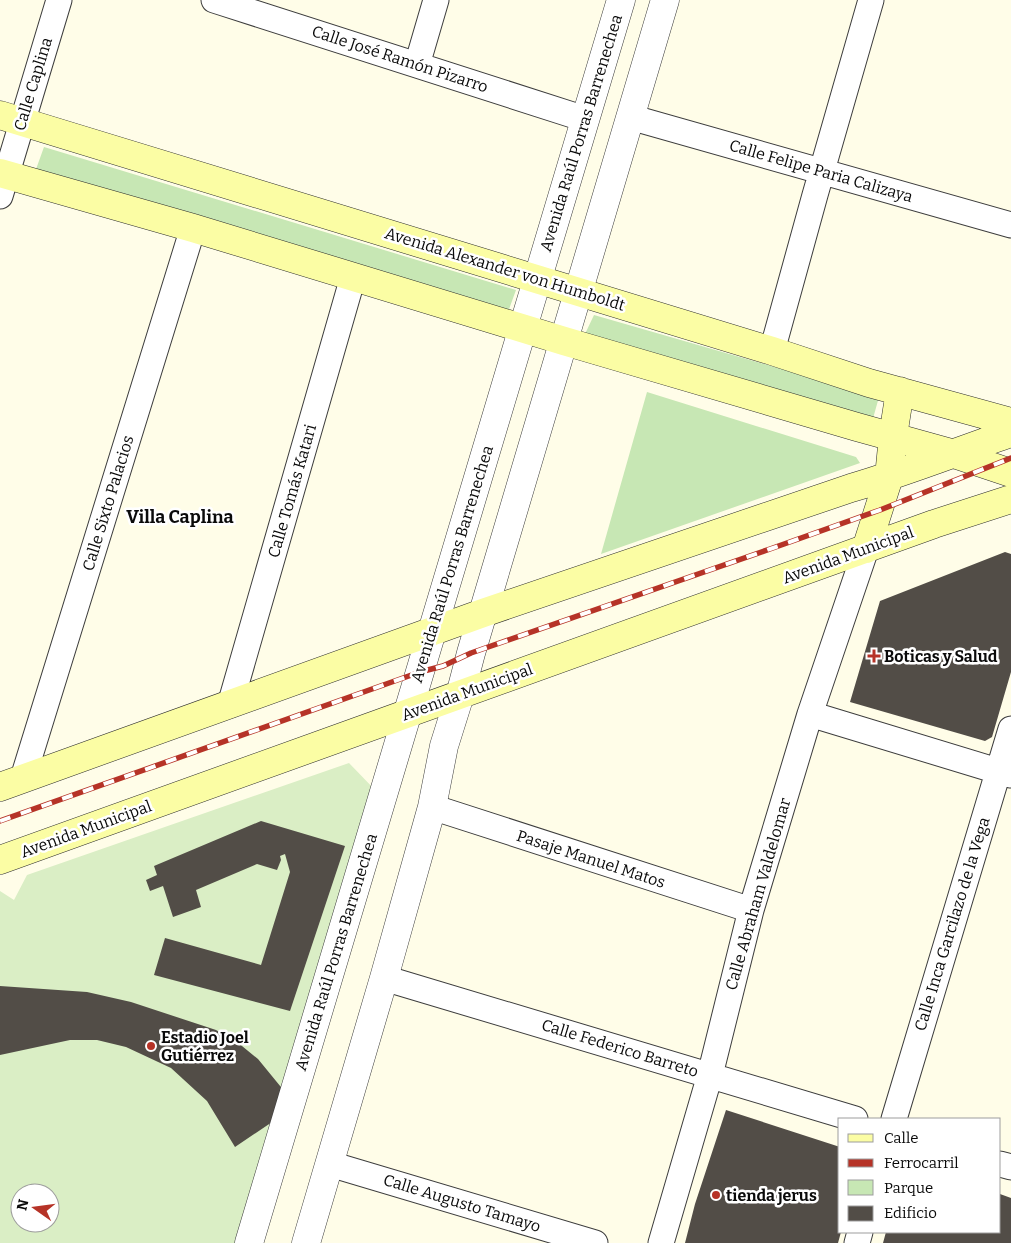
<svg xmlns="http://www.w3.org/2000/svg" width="1011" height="1243" viewBox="0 0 1011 1243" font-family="Bitter,serif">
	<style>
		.green { fill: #c7e7b4 }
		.pitch { fill: #daeec5; fill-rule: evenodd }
		.building { fill: #524d47 }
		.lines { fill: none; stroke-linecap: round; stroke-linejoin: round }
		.minor-casing { stroke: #3d3d3d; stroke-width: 27 }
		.tertiary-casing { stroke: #3d3d3d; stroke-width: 29 }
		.secondary-casing { stroke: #2c2c2c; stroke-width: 29 }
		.minor { stroke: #fff; stroke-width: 25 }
		.tertiary { stroke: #fff; stroke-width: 28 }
		.secondary { stroke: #fbfda4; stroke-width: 28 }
		.rail-casing { stroke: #b63327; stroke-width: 5.5 }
		.rail { stroke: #fff; stroke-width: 4; stroke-dasharray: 11; stroke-linecap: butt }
		.poi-dot { fill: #b63327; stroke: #fff; stroke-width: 2 }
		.labels { text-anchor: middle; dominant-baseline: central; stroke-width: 5; stroke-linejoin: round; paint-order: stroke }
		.street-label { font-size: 16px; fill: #0a0a0a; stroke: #fff }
		.poi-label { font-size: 16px; font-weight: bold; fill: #0a0a0a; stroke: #fff; text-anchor: start }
		.neighbourhood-label { font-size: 18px; font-weight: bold; fill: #0a0a0a; stroke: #fff }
	</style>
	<rect width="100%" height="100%" fill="#fffde8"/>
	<!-- green -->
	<path class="green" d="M44,147l472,143 -8,22 -473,-140z
		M594,315l285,82 -7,25 -287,-88z
		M647,392l209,65 4,6 -259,91z"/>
	<!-- pitch -->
	<path class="pitch" d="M349,763l29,30 -136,450h-242v-352l14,9 13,-25zM20,1193h30v30h-30z"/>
	<!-- building -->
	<path class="building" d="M1005,552l6,2v118l-19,65 -7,4 -135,-39 30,-101z
		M261,821l84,25 -55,165 -136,-36 11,-37 96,27 29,-93 -5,-18 -5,2 1,4 -4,10 -20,-6 -61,26 5,17 -28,10 -10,-31 -13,5 -4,-11 11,-5 -3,-9z
		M0,986l87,6 44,10 85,28 26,16 16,13 27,33 -7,26 -43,29 -28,-46 -36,-33 -45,-21 -29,-7h-27l-70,15z
		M726,1110l114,37v85h1l-3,11h-153l10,-39z
		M1000,1194l11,4v45h-128l3,-11h114z"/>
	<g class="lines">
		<!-- minor casing -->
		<g class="minor-casing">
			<path id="minor" d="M214,0l371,119
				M417,65l19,-65
				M630,117l381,108
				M0,196l59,-196
				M772,351l43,-156 56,-195
				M230,705l123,-428
				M810,714l201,61
				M23,778l170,-550
				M432,807l319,103
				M384,978l471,141
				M894,1119l117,-390
				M330,1164l265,79
				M1000,1164l11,3
				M661,1243l49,-168 41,-165 59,-196 56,-165
				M857,1243l3,-11"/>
		</g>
		<!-- tertiary casing -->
		<g class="tertiary-casing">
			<path id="tertiary" d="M249,1243l372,-1243
				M306,1243l78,-265 48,-171 12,-61 16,-51 11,-42 194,-653"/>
		</g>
		<!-- secondary casing -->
		<g class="secondary-casing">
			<path id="secondary" d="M0,115l772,236 97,32 142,39
				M0,173l193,55 371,113 293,86 94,26 60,20
				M866,549l23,-72 4,-41 7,-45
				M0,787l483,-174 368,-125c55,-16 107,-37 160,-55
				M0,860l934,-336 77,-25"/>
		</g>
		<!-- minor -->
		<use href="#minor" class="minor"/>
		<!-- tertiary -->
		<use href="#tertiary" class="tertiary"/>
		<!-- secondary -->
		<use href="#secondary" class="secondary"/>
		<!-- rail casing -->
		<g class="rail-casing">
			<path id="rail" d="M0,821l420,-149 23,-6 28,-13 299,-104 110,-39 131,-52"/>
		</g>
		<!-- rail -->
		<use href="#rail" class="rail"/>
	</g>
	<!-- markers -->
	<g class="poi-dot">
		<path d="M871.5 648.5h5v5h5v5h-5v5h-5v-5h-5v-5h5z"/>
		<circle cx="151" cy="1046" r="5"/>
		<circle cx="716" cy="1195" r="5"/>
	</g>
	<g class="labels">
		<!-- street labels -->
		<g class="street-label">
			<text transform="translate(400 59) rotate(18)">Calle José Ramón Pizarro</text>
			<text transform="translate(33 84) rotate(-73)">Calle Caplina</text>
			<text transform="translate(581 133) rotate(-73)">Avenida Raúl Porras Barrenechea</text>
			<text transform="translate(821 171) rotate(16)">Calle Felipe Paria Calizaya</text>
			<text transform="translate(505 269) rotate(17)">Avenida Alexander von Humboldt</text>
			<text transform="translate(292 491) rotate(-74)">Calle Tomás Katari</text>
			<text transform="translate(108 503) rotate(-73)">Calle Sixto Palacios</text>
			<text transform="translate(848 555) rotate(-20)">Avenida Municipal</text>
			<text transform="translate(452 564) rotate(-73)">Avenida Raúl Porras Barrenechea</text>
			<text transform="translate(467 692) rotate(-20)">Avenida Municipal</text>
			<text transform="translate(86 829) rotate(-20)">Avenida Municipal</text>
			<text transform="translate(591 859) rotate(18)">Pasaje Manuel Matos</text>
			<text transform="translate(758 894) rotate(-74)">Calle Abraham Valdelomar</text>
			<text transform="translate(952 924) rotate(-73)">Calle Inca Garcilazo de la Vega</text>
			<text transform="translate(336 952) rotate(-73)">Avenida Raúl Porras Barrenechea</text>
			<text transform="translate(620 1048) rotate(17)">Calle Federico Barreto</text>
			<text transform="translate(462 1203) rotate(17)">Calle Augusto Tamayo</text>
		</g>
		<!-- poi labels -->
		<g class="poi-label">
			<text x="884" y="656">Boticas y Salud</text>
			<text x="161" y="1037">Estadio Joel<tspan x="161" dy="18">Gutiérrez</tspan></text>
			<text x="726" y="1195">tienda jerus</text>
		</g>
		<!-- neighbourhood labels -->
		<g class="neighbourhood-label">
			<text x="180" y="517">Villa Caplina</text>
		</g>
	</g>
	<!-- legend -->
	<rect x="838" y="1118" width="162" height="115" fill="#ffffff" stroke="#9d9d9d"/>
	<rect x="848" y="1134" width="25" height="8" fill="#fbfda4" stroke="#9d9d9d"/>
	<text x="884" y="1143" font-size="15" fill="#0a0a0a">Calle</text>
	<rect x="848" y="1159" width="25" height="8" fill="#b63327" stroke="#9d9d9d"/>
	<text x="884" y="1168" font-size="15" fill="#0a0a0a">Ferrocarril</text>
	<rect x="848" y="1180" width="25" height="15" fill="#c7e7b4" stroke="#9d9d9d"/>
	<text x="884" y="1193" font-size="15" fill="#0a0a0a">Parque</text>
	<rect x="848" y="1206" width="25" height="15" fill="#524d47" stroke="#9d9d9d"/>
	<text x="884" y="1218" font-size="15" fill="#0a0a0a">Edificio</text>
	<!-- north arrow -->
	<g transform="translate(35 1208) rotate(284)"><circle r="24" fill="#ffffff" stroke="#9d9d9d"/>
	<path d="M0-4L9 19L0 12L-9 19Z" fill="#b63327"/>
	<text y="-8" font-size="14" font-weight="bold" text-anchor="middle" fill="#0a0a0a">N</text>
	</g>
</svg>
